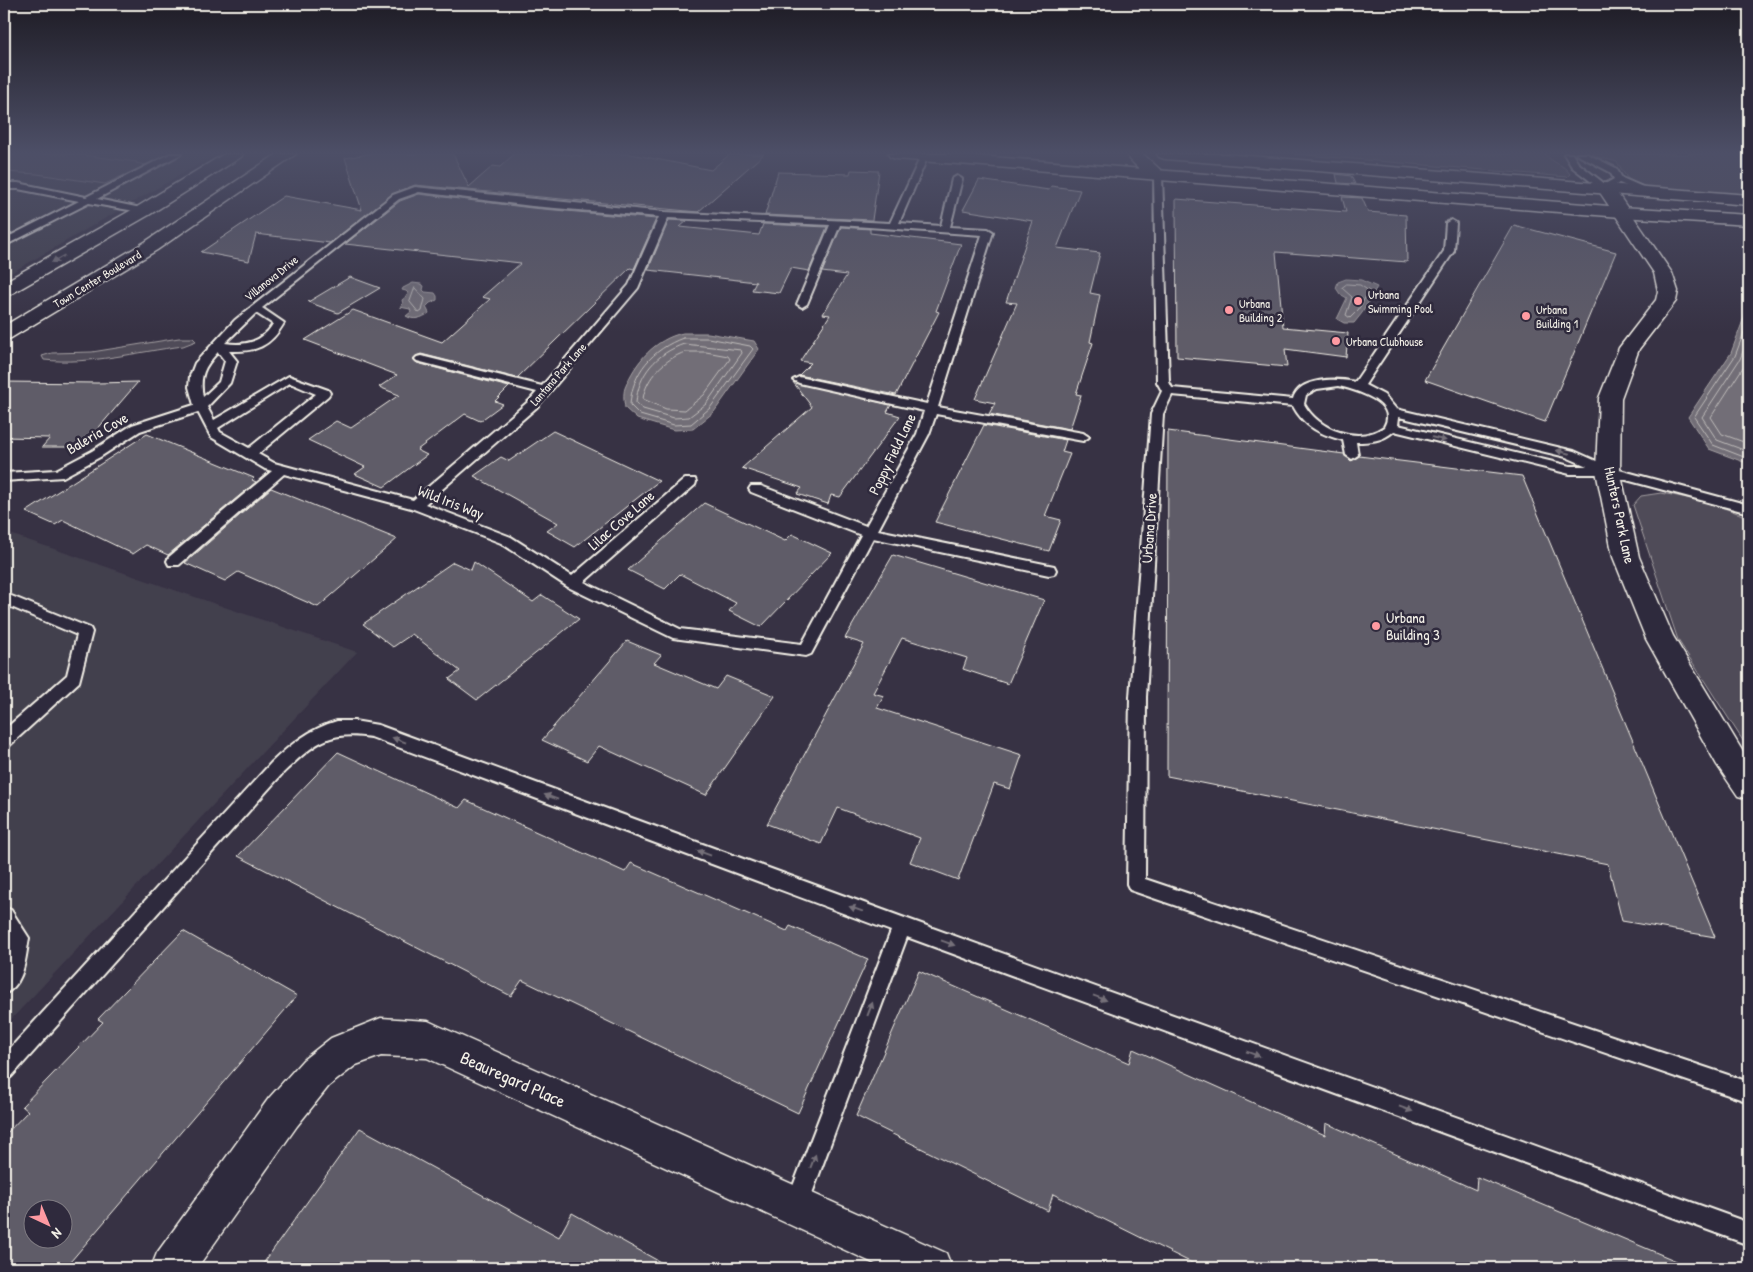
<svg xmlns="http://www.w3.org/2000/svg" width="1753" height="1272" viewBox="0 0 1753 1272" font-family="'Patrick Hand',sans-serif">
	<style>
		.built { fill: #433f4e }
		.green { fill: #504b59; stroke: #a29ea0 }
		.water { fill: #726e77; stroke: #a6a2a4 }
		.lines { fill: none; stroke-linecap: round; stroke-linejoin: round }
		.shore { stroke: #c0bdbb; stroke-width: 1 }
		.building { fill: #5f5c67; stroke: #f4f1e8; fill-rule: evenodd }
		.service-casing { stroke: #f4f1e8; stroke-width: 4 }
		.minor-casing { stroke: #f4f1e8; stroke-width: 3 }
		.tertiary-casing { stroke: #f4f1e8; stroke-width: 3 }
		.service { fill: #2f2a3d; fill-rule: evenodd }
		.minor { fill: #2f2a3d; fill-rule: evenodd }
		.tertiary { fill: #2f2a3d; fill-rule: evenodd }
		.oneway { fill: #747079 }
		.poi-dot { fill: #ff9aa2; stroke: #2f2a3d; stroke-width: 2 }
		.labels { text-anchor: middle; dominant-baseline: central; stroke-width: 5; stroke-linejoin: round; paint-order: stroke }
		.far-street-label { font-size: 12px; fill: #f4f1e8; stroke: #2f2a3d }
		.far-poi-label { font-size: 12px; fill: #f4f1e8; stroke: #2f2a3d; text-anchor: start }
		.street-label { font-size: 15px; fill: #f4f1e8; stroke: #2f2a3d }
		.poi-label { font-size: 15px; fill: #f4f1e8; stroke: #2f2a3d; text-anchor: start }
		.near-street-label { font-size: 18px; fill: #f4f1e8; stroke: #2f2a3d }
	</style>
	<rect width="100%" height="100%" fill="#373244"/>
	<filter id="ink" filterUnits="userSpaceOnUse"><feTurbulence type="fractalNoise" baseFrequency=".02" numOctaves="2"/><feDisplacementMap in="SourceGraphic" scale="10" xChannelSelector="R" yChannelSelector="G"/><feConvolveMatrix kernelMatrix="1 2 1 2 8 2 1 2 1" color-interpolation-filters="sRGB"/></filter>
	<g filter="url(#ink)">
		<!-- built -->
		<path class="built" d="M4,154h212l-212,123z
			M4,532l353,120 -353,375z"/>
		<!-- green -->
		<path class="green" d="M4,154h71l62,8 -1,1 10,2 -41,19 -68,-10 -33,-2z
			M1294,154h252c6,10 17,9 24,20l-3,3z
			M1586,154h163v46l-102,-9 -20,-13 -10,-16z
			M179,338h14l3,3 -13,5c-47,6 -93,19 -139,14l-2,-4 10,-3 40,-1z
			M1661,493c30,5 60,12 88,25v232l-71,-110 -45,-135 8,-9z"/>
		<!-- water -->
		<path class="water" d="M1346,279l15,1 16,7 -15,26 -8,10h-10l-7,-4 10,-21 -7,-4 -4,-6 2,-6z
			M413,283l8,1 3,2 -1,4 2,2 10,1 2,3v4l-7,3 -4,4 3,6c-7,5 -15,8 -23,3l5,-4 -1,-3 -10,-2 3,-3 -1,-4 5,-4 1,-3 -2,-2 -4,-1 1,-2z
			M1749,304v160l-40,-15 -21,-32 43,-64z
			M683,333h25l46,8 5,8 -45,63 -21,17 -19,1 -37,-11 -12,-11c-1,-6 -2,-14 0,-20 10,-26 30,-49 58,-55z"/>
		<g class="lines">
			<!-- shore -->
			<path class="shore" d="M1347,284l13,1 9,6 -11,19 -8,8 -4,-3 6,-18 -10,-9z
				M415,288l10,11 -3,12 -3,2 -9,-11z
				M1749,319l-14,37 -41,61 19,28 36,14
				M1749,336l-9,23 -38,58 15,23 32,12
				M683,338h25l42,8 3,3 -43,59 -19,16 -17,1 -34,-10 -10,-10c2,-33 23,-56 53,-67z
				M684,344l57,6 1,3 -36,51 -17,13 -15,1 -31,-9 -7,-6c2,-29 21,-50 48,-59z
				M685,352h21l22,4 2,3 -26,36 -19,15 -19,-1 -23,-10c3,-22 22,-40 42,-47z
				M1749,358l-38,59 11,17 27,10"/>
		</g>
		<!-- building -->
		<path class="building" d="M368,154h85l16,33 24,-21 7,1 14,-13h50l18,2 2,-2h47l80,16 19,-16h34l-66,58 -283,-27 -23,9 -62,49 -74,-9 -7,27 -48,-9 83,-56 78,14 -17,-52z
			M851,170l28,1 -7,49 -107,-5 13,-43 72,2z
			M1336,174l15,2 4,8 -17,-1z
			M979,180l70,10 2,-4 29,4 -23,58 43,5 -10,40 10,2 -10,47 3,1 -17,51 5,1 -11,34 -81,-15 6,-11 -20,-4 42,-96 -11,-1 27,-81 -70,-11z
			M419,194l113,14 124,11 -22,50 -4,-1 -113,110 -96,-24 -5,2 -3,3 4,4 92,24 -14,14 8,3 -23,17 -15,-7 -48,36 10,5 -43,32 -29,-13 10,-7 -57,-27 28,-19 15,7 48,-33 -20,-8 18,-12 -92,-35 48,-30 89,32 48,-43 -8,-2 39,-34 -176,-19 55,-43z
			M1342,197l20,1 6,14 38,3 1,47 -131,-10 7,75 65,6 -2,24 -61,-8 2,18 -110,-10 -1,-158 170,13z
			M669,220l18,1 -7,6 79,8 4,-11 64,3 -18,44 -18,-3 -12,25 -27,-3 4,-8 -108,-12z
			M1514,225l102,27 -71,170 -120,-42z
			M841,227l29,2v4l91,11 -25,67 3,1 -43,83 -97,-20 12,-12 -11,-2 30,-46 -7,-1 24,-39 -25,-3z
			M350,277l30,11 -42,25 -30,-11z
			M4,382l93,1 41,-1 -56,65h-40l8,-9 -46,-1z
			M793,382l98,23 -4,7 13,4 -60,81 -9,-2 -3,9 -31,-10 5,-6 -60,-20 70,-61z
			M984,425l82,15 -4,12 8,2 -25,62 16,4 -12,31 -114,-29z
			M553,431l106,50 -84,66 -28,-16 11,-8 -84,-47 27,-19 8,4z
			M1168,431l176,23 7,7 8,-5 163,20 193,461 -93,-16 -14,-57 -441,-88z
			M147,434l107,44 -2,2 4,2 -88,73 -22,-10 -13,9 -70,-34 -8,5 -29,-13z
			M271,488l126,51 -79,68 -80,-35 -13,9 -40,-18z
			M704,503l81,38 7,-7 40,19 -71,74 -32,-16 7,-8 -56,-29 -15,15 -37,-19z
			M893,555l151,45 -36,84 -45,-15 4,-11 -65,-20 -29,55 11,3 -7,12 145,47 -12,34 -16,-5 -36,96 -48,-18 10,-24 -82,-30 -17,36 -54,-20 97,-180 -19,-6z
			M453,562l18,8 3,-8 59,40 9,-7 37,24 -102,81 -28,-21 11,-8 -48,-37 -19,13 -30,-23z
			M627,641l34,14 -7,8 62,26 10,-13 49,20 -69,99 -107,-49 -12,15 -45,-21z
			M338,752l121,56 7,-8 159,72 6,-9 156,68 3,-5 78,33 -70,154 -276,-133 -11,16 -273,-140z
			M183,931l114,65 -232,272h-61v-132l24,-25 -6,-5 81,-84 -5,-3zM32,1210h30v30h-30z
			M919,971l210,92 4,-14 192,86 1,-12 150,67 1,-13 216,91h-491l-149,-74 -5,17 -192,-95z
			M360,1128l199,109 13,-24 99,55h-411z"/>
		<g class="lines">
			<!-- service casing -->
			<g class="service-casing">
				<path id="service" d="M170,154h11l-84,45 49,10v4l-57,-10 -85,43v-7l75,-38 -61,-12h-14v-6h14l68,14z
					M922,154l6,2 -29,67 42,3 11,-47 5,-3 5,3 -12,48 38,2 5,3 -55,175 145,26 6,4 -6,4 -147,-27 -7,20 -51,96 171,35 5,1 2,4 -2,4 -5,1 -176,-37 -62,116 -5,2 -133,-18 -105,-51 -67,-44 -90,-35 -127,-34 -105,91h-10l-2,-4 2,-4 103,-86 -7,-2 -54,-32 -13,-25 -58,19 -40,26 -37,20 -59,4v-8l52,-3 36,-19 40,-26 62,-20 -5,-18 1,-11 5,-13 40,-43 158,-125 22,-8 250,25 225,11zM419,192l113,14 127,11 -30,68 -87,101 -121,-30 -4,1 -2,2 2,2 120,31 -8,9 -116,99 -139,-37 -16,-9 70,-58 2,-3 -2,-3 -39,-14 -75,44 -7,-13 23,-24 7,-22 -8,-10c27,1 41,-4 55,-28l-22,-15 137,-109zM668,218l162,7 -33,79 5,3 5,-3 33,-79 142,10 -55,169 -128,-27 -6,3 6,3 125,28 -7,23 -51,92 -105,-40h-10l-2,3 2,3 110,43 -59,109 -122,-15 -96,-47 111,-97 1,-3 -1,-3h-10l-113,97 -61,-39 -86,-33 112,-97 101,-119zM256,313l17,11c-11,18 -27,22 -48,19zM218,352l7,9 -6,21 -16,15c-4,-21 1,-30 15,-45zM290,383l26,11 -67,54 -29,-16 -2,-4z
					M1564,154h8l6,9 27,21 9,-5 -4,-7 -34,-18h11l29,14 6,10 30,13 -5,3 -28,-11 -11,7h-6l-30,-23z
					M1158,172l4,3 7,207 3,6 121,11c6,-22 44,-21 62,-17l89,-131 2,-28 5,-3 5,3 -2,28 -89,134 19,10 12,14 178,42 38,17 137,37v8l-145,-39h-34l-176,-43c-11,10 -24,11 -38,11l2,13 -6,4 -6,-4 -3,-15c-21,-5 -39,-13 -50,-34l-121,-11 -9,19 -17,283 -1,182 604,203v20l-619,-212 -3,-6 3,-187 21,-283 11,-23 -5,-9 -3,-207zM1339,386c16,4 60,16 45,41 -26,18 -66,3 -80,-23l2,-9 11,-6zM1399,417l167,40 21,9h-17l-172,-41z
					M4,593l86,35 2,4 -13,50 -69,63 -6,2v-17l63,-55 10,-40 -73,-31z
					M337,721h17l24,4 524,192 847,306v22l-842,-308 -100,270 -3,8 -8,3 -8,-3 -3,-8 106,-276 -520,-194c-44,-7 -57,7 -88,36l-272,304 -7,3v-25l267,-292c20,-19 39,-34 66,-42z
					M4,907l7,3 18,28c-4,20 -4,47 -25,56v-27l6,-27 -6,-9z"/>
			</g>
			<!-- minor casing -->
			<g class="minor-casing">
				<path id="minor" d="M1126,154h17l23,21 -2,3c-14,4 -30,-13 -38,-24z
					M1605,183l6,1 61,89 6,18 -2,10 -37,48 -18,49 -1,73 19,86 34,79 76,126v37l-11,-3 -21,-31 -71,-126 -33,-82 -17,-86 3,-73 20,-50 37,-48 2,-9 -4,-18 -57,-85 2,-4z
					M381,1018l47,3 13,6 505,226 6,15h-68l-457,-210 -46,-2 -25,9 -27,21 -32,40 -100,142h-46l6,-15 112,-155 34,-38 28,-22z"/>
			</g>
			<!-- tertiary casing -->
			<g class="tertiary-casing">
				<path id="tertiary" d="M224,154h19l-2,3 -92,58 -138,79 -7,2v-14l133,-75z
					M277,154h19l-139,96 -146,88 -7,2v-14l141,-84z
					M888,154h67l666,53 128,8v10l-128,-8 -725,-58 -6,-2z
					M1157,154h68l524,41v10l-584,-46 -6,-2z"/>
			</g>
			<!-- service -->
			<use href="#service" class="service"/>
			<!-- minor -->
			<use href="#minor" class="minor"/>
			<!-- tertiary -->
			<use href="#tertiary" class="tertiary"/>
		</g>
		<!-- one-way arrows -->
		<defs><path id="oneway-solid" d="M-6-.8H1V-3.2L6.5 0L1 3.2V.8H-6Z" transform="scale(1.25)"/></defs>
		<g class="oneway">
			<use href="#oneway-solid" transform="translate(58 259) rotate(150)"/>
			<use href="#oneway-solid" transform="translate(1439 439) rotate(13)"/>
			<use href="#oneway-solid" transform="translate(1563 452) rotate(-165)"/>
			<use href="#oneway-solid" transform="translate(399 740) rotate(-160)"/>
			<use href="#oneway-solid" transform="translate(551 797) rotate(-160)"/>
			<use href="#oneway-solid" transform="translate(704 853) rotate(-160)"/>
			<use href="#oneway-solid" transform="translate(856 909) rotate(-160)"/>
			<use href="#oneway-solid" transform="translate(948 943) rotate(20)"/>
			<use href="#oneway-solid" transform="translate(1100 998) rotate(20)"/>
			<use href="#oneway-solid" transform="translate(870 1009) rotate(-69)"/>
			<use href="#oneway-solid" transform="translate(1253 1054) rotate(20)"/>
			<use href="#oneway-solid" transform="translate(1406 1109) rotate(20)"/>
			<use href="#oneway-solid" transform="translate(813 1161) rotate(-69)"/>
		</g>
	</g>
	<!-- sky -->
	<linearGradient id="sky" x2="0" y2="1"><stop stop-color="#1e1c25"/><stop offset="0.46" stop-color="#4d4f67"/><stop offset="1" stop-color="#4d4f67" stop-opacity="0"/></linearGradient>
	<rect width="1753" height="332" fill="url(#sky)"/>
	<!-- markers -->
	<g class="poi-dot">
		<circle cx="1358" cy="301" r="5"/>
		<circle cx="1229" cy="310" r="5"/>
		<circle cx="1526" cy="316" r="5"/>
		<circle cx="1336" cy="341" r="5"/>
		<circle cx="1376" cy="626" r="5"/>
	</g>
	<g class="labels">
		<!-- far-street labels -->
		<g class="far-street-label">
			<text transform="translate(271 278) rotate(-39)">Villanova Drive</text>
			<text transform="translate(97 279) rotate(-31)">Town Center Boulevard</text>
			<text transform="translate(558 374) rotate(-49)">Lantana Park Lane</text>
		</g>
		<!-- far-poi labels -->
		<g class="far-poi-label">
			<text x="1368" y="294">Urbana<tspan x="1368" dy="14">Swimming Pool</tspan></text>
			<text x="1239" y="303">Urbana<tspan x="1239" dy="14">Building 2</tspan></text>
			<text x="1536" y="309">Urbana<tspan x="1536" dy="14">Building 1</tspan></text>
			<text x="1346" y="341">Urbana Clubhouse</text>
		</g>
		<!-- street labels -->
		<g class="street-label">
			<text transform="translate(97 433) rotate(-30)">Baleria Cove</text>
			<text transform="translate(892 454) rotate(-64)">Poppy Field Lane</text>
			<text transform="translate(451 502) rotate(21)">Wild Iris Way</text>
			<text transform="translate(1620 515) rotate(78)">Hunters Park Lane</text>
			<text transform="translate(621 520) rotate(-41)">Lilac Cove Lane</text>
			<text transform="translate(1149 528) rotate(-86)">Urbana Drive</text>
		</g>
		<!-- poi labels -->
		<g class="poi-label">
			<text x="1386" y="617">Urbana<tspan x="1386" dy="17">Building 3</tspan></text>
		</g>
		<!-- near-street labels -->
		<g class="near-street-label">
			<text transform="translate(513 1079) rotate(24)">Beauregard Place</text>
		</g>
	</g>
	<!-- margin -->
	<rect width="1753" height="1272" fill="none" stroke="#2f2a3d" stroke-width="20"/>
	<rect x="10" y="10" width="1733" height="1252" fill="none" stroke="#f4f1e8" stroke-width="2" filter="url(#ink)"/>
	<!-- north arrow -->
	<g transform="translate(48 1224) rotate(136)"><circle r="24" fill="#2f2a3d" stroke="#7e7a81"/>
	<path d="M0-4L9 19L0 12L-9 19Z" fill="#ff9aa2"/>
	<text y="-8" font-size="14" font-weight="bold" text-anchor="middle" fill="#f4f1e8">N</text>
	</g>
</svg>
